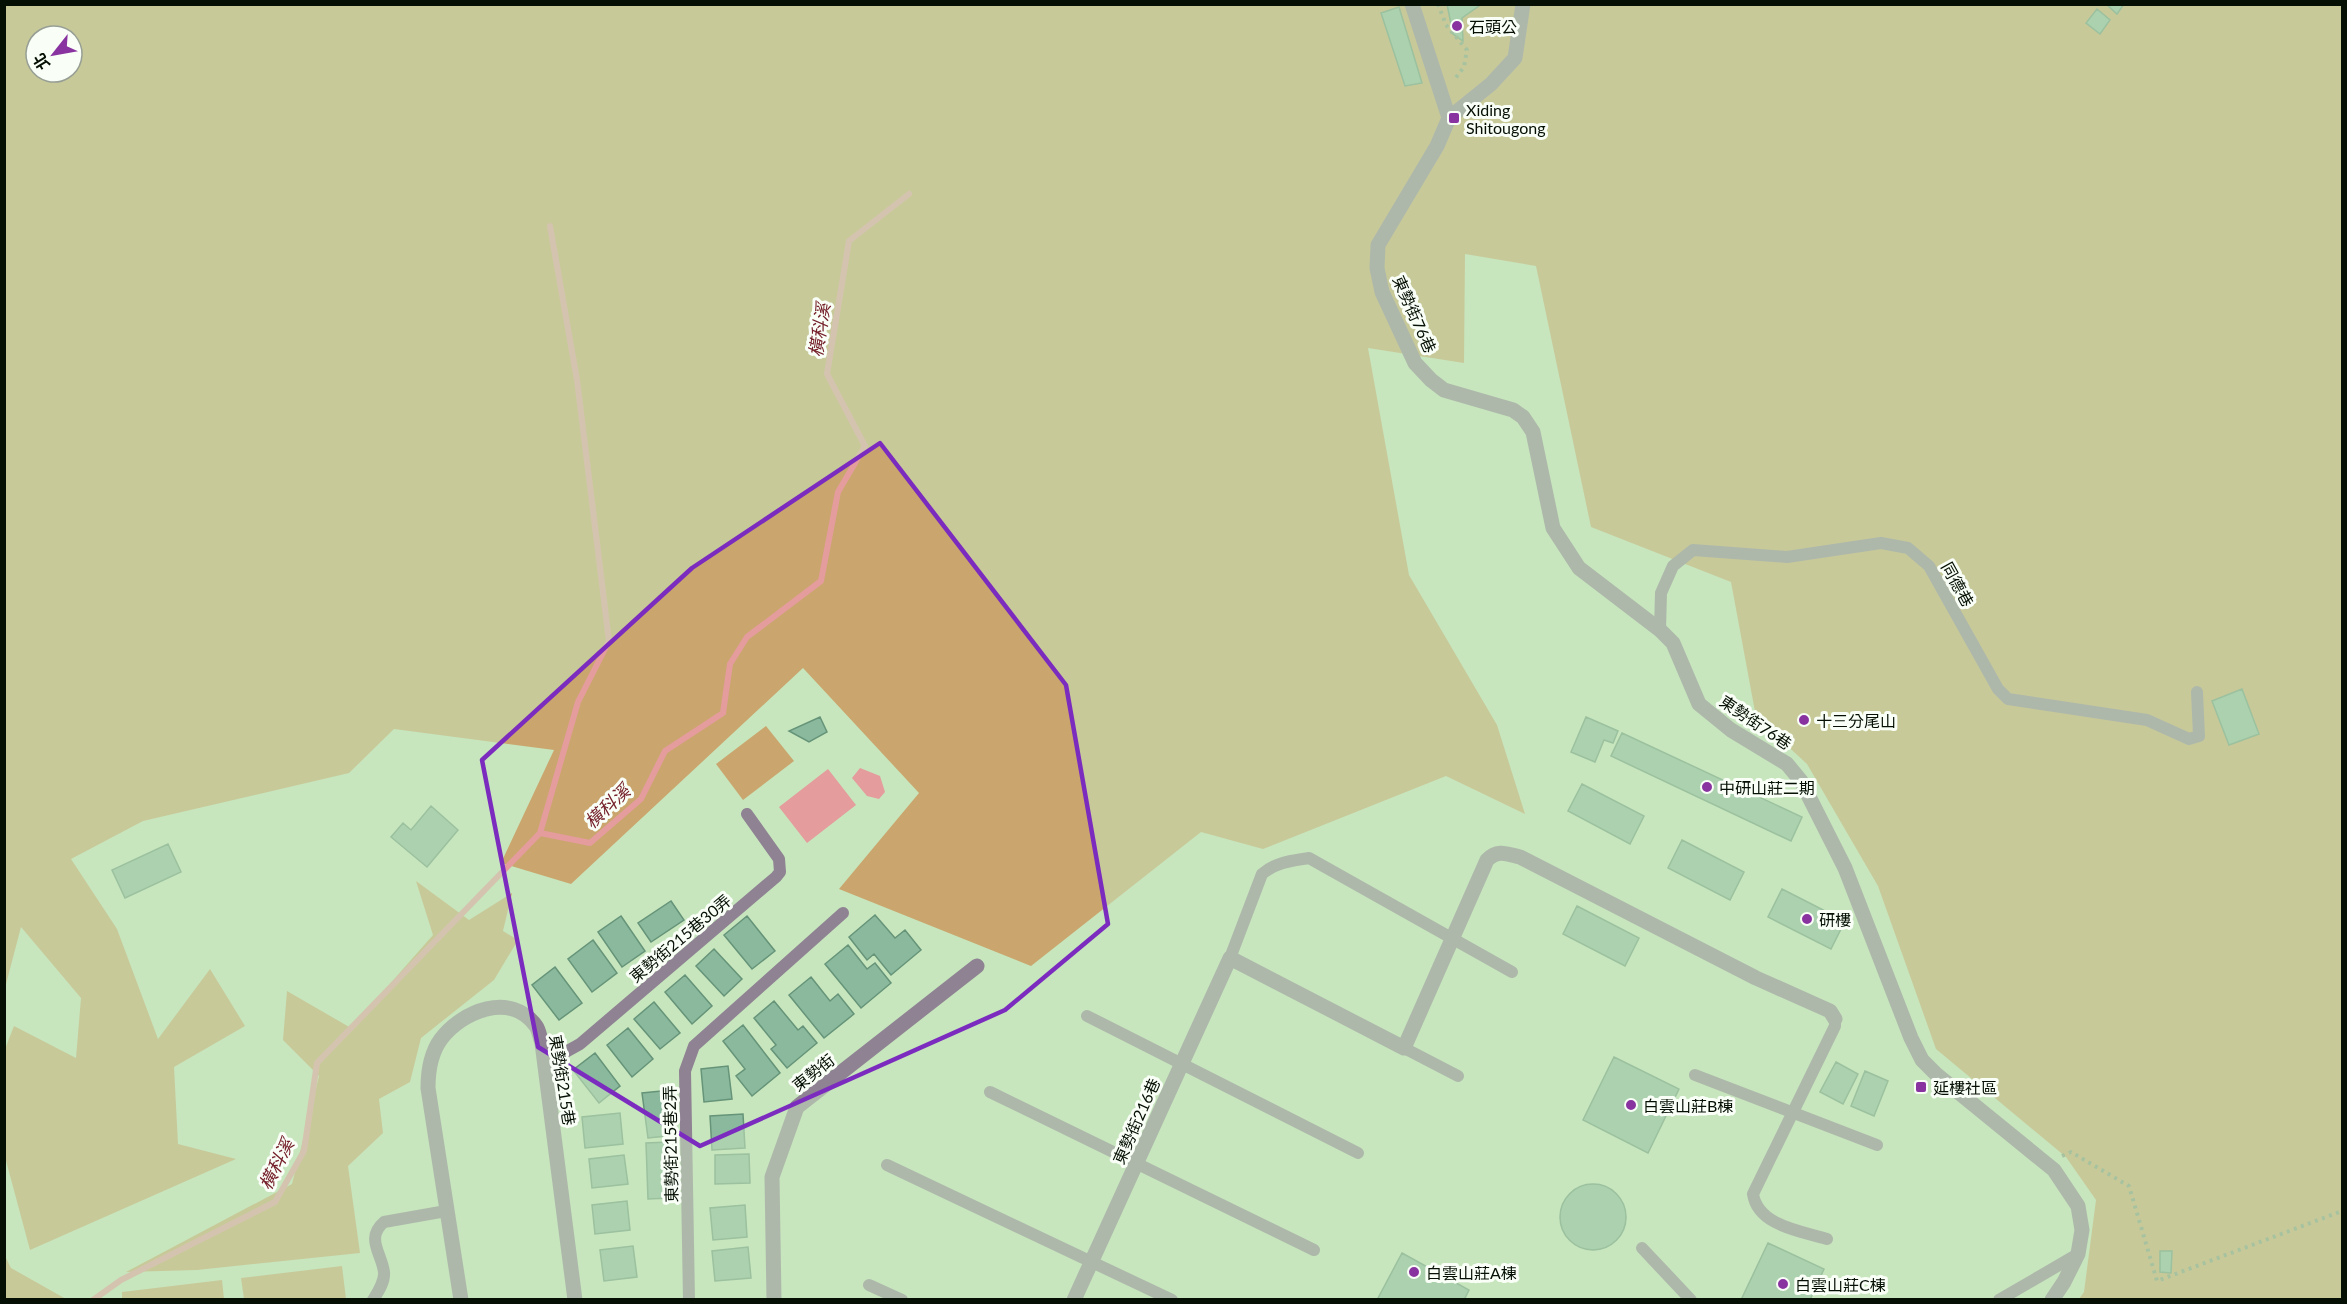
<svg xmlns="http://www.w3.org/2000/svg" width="2347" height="1304" viewBox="0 0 2347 1304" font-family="Lato,'Noto Sans TC',sans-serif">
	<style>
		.green { fill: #caa66e; fill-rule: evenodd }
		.water { fill: #e49c9d }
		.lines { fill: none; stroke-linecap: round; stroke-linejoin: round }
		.stream { stroke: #e49c9d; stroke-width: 6 }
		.building { fill: #8ab99d; stroke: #669479; stroke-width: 1.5 }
		.path { stroke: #81987a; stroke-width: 4; stroke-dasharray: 3 4.5; stroke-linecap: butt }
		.service { stroke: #8f8293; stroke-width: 12 }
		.minor { stroke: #8f8293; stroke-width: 15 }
		.marked { fill: none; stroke: #7b2cbf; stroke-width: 4.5; stroke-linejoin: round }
		.poi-dot { fill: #8933a1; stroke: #f9fff7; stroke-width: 2 }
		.labels { text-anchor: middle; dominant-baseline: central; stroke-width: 6; stroke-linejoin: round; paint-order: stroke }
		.poi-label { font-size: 16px; fill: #050f03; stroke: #f9fff7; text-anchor: start }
		.street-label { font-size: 16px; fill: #050f03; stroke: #f9fff7 }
		.water-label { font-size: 18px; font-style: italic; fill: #75202a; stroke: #f9fff7 }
	</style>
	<rect width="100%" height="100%" fill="#c7e6bd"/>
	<!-- green -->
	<path class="green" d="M5,5h2337v1294h-263l5,-7 12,-92 -30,-43 -130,-108 -58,-163 -71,-122 -51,-47 -25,-135 -140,-55 -55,-261 -71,-12 -1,109 -96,-15 41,227 88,150 28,89 -79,-38 -183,73 -62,-17 -170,134 -192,-77 80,-96 -116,-125 -232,216 -70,-21 53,-113 -160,-21 -45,44 -206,48 -72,38 46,70 41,110 52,-70 35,57 -71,41 4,77 58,15 -206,91 -25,-93v-108l9,-23 62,32 5,-60 -60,-71 -16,61zM36,36h36v36h-36z
		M766,726l28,35 -51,39 -27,-36z
		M416,881l53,39 43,-27 -9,38 15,9 -24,40 -73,58 -11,44 -31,17 4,34 -35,33 12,87 -163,17 -71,2 166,-88 27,-108 -36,-36 4,-49 64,37 82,-93z
		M4,1254l7,14 55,31h-61z
		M342,1266l4,33h-102l-3,-21z
		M222,1280l2,19h-102v-7z"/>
	<!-- water -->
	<path class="water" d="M860,768l20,8 5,16 -6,7 -12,-3 -15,-18z
		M828,769l28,36 -49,38 -28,-36z"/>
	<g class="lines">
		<!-- stream -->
		<path class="stream" d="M540,833l38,-131 31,-61 -32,-261 -27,-154
			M93,1300l28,-20 154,-78 29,-51 13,-88 223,-230 50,10 51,-44 24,-48 58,-38 7,-49 17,-27 74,-56 17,-89 27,-46 -38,-72 22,-133 60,-47"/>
	</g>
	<!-- building -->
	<path class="building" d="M1447,4h31l1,2 -17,12 1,23 -10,-7z
		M2106,4h18l-7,10z
		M1399,7l23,76 -17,3 -24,-73z
		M2097,9l13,11 -10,14 -14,-11z
		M2242,689l17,45 -30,11 -17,-44z
		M820,717l7,15 -18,10 -20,-11z
		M1586,717l32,14 -5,12 -9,-3 -9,22 -24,-10z
		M1622,733l180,84 -11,24 -180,-85z
		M1582,784l62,32 -14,28 -62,-33z
		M431,806l27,24 -31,37 -36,-30 12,-14 8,7z
		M1682,840l62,32 -14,28 -62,-32z
		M168,844l13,28 -56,26 -13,-28z
		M1782,889l63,32 -14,28 -63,-32z
		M671,901l13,19 -33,22 -13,-19z
		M1577,906l62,32 -14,28 -62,-32z
		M875,915l20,23 10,-8 16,20 -30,25 -17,-21 -7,6 -18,-23z
		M621,916l24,35 -23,16 -24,-35z
		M747,916l28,35 -23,18 -28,-34z
		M593,940l24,33 -25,19 -24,-33z
		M848,945l19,24 8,-6 16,20 -30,25 -36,-44z
		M714,949l28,30 -18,17 -28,-30z
		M555,967l27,36 -23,17 -27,-35z
		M685,975l27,31 -20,18 -27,-32z
		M811,977l19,24 8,-7 16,20 -30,24 -35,-43z
		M774,1001l24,29 5,-4 14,17 -30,25 -16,-19 5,-4 -22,-27z
		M654,1002l26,31 -20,16 -26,-30z
		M743,1025l37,48 -28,23 -16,-20 9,-7 -22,-28z
		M628,1028l25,31 -21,18 -25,-32z
		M595,1053l25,33 -21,17 -26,-33z
		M1614,1057l65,32 -31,64 -65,-33z
		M1836,1062l22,12 -15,30 -23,-12z
		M728,1066l4,33 -28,3 -3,-33z
		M1865,1071l23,10 -14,35 -23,-10z
		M661,1091l6,45 -19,2 -6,-45z
		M620,1113l3,31 -38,4 -3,-31z
		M743,1114l2,34 -33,2 -2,-34z
		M668,1142l3,56 -23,1 -2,-56z
		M749,1154l1,29 -35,1v-29z
		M624,1155l4,29 -36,4 -3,-29z
		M1560 1217a33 33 0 1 1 66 0a33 33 0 1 1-66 0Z
		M627,1201l3,29 -35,4 -3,-29z
		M745,1205l2,32 -34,3 -3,-32z
		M1768,1243l56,26 -14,31h-69z
		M633,1246l4,31 -33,4 -4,-31z
		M748,1247l3,31 -36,3 -3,-30z
		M2160,1251h12l-1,22 -11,-1z
		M1402,1253l67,37 -5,10h-87z"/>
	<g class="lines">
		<!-- path -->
		<path class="path" d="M1438,4l8,21 21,25 -3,17 -10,13
			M2062,1156l9,-4 58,34 28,95 185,-70"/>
		<!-- service -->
		<path class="service" d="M1660,630l1,-37 12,-27 20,-16 94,7 94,-14 27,5 21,18 69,123 10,10 139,21 42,19 10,-3 -2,-44
			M1230,958l32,-84c14,-12 29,-13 47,-16l203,114
			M1087,1016l271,137
			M1404,1048l54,28
			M544,1064l36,-20 196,-167 4,-5 -1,-13 -32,-45
			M1695,1075l182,70
			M990,1092l324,158
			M887,1165l285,135
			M1827,1239c-26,-8 -69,-13 -74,-45l82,-168v-7
			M1642,1248l49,52
			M869,1285l33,15
			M373,1300c5,-8 12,-18 11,-28 -2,-18 -19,-34 0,-50l62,-11
			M689,1300l-4,-229 9,-25 149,-133
			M1999,1300l79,-46"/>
		<!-- minor -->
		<path class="minor" d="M1412,4l37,114
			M1523,4l-8,54 -24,26 -42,34 -12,28 -59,99 -1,23 5,24 33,71 16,17 13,10 69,20 10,7 10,15 20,96 26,40 81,62 13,13 26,61 32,26 56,34 14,17 44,87 66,170 11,22 14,14 118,96 24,36 4,24 -4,24 -14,28 -12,18
			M461,1300l-33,-212c0,-17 2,-34 13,-49 21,-28 70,-48 95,-13 3,4 4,12 6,17l33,257
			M774,1300l-2,-123 25,-70 180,-141
			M1074,1300l156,-342 174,90 83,-188c11,-11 20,-6 33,-3l236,121 74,33 5,8"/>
	</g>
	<!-- marked area -->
	<path d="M0 0H2347V1304H0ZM880,443l186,242 42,239 -103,86 -305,136 -162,-99 -56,-287 210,-192z" fill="#c7e6bd" fill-opacity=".55" fill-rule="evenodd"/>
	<path class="marked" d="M880,443l186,242 42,239 -103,86 -305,136 -162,-99 -56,-287 210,-192z"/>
	<!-- markers -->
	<g class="poi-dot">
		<circle cx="1457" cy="26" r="6"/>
		<rect x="1448" y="112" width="12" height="12" rx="3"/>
		<circle cx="1804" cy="720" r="6"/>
		<circle cx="1707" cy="787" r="6"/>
		<circle cx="1807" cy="919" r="6"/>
		<rect x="1915" y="1081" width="12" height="12" rx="3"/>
		<circle cx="1631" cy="1105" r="6"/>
		<circle cx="1414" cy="1272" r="6"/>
		<circle cx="1783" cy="1284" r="6"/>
	</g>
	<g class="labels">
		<!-- poi labels -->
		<g class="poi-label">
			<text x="1469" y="26">石頭公</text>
			<text x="1466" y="109">Xiding<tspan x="1466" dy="18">Shitougong</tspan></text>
			<text x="1816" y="720">十三分尾山</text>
			<text x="1719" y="787">中研山莊二期</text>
			<text x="1819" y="919">研樓</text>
			<text x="1933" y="1087">延樓社區</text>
			<text x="1643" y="1105">白雲山莊B棟</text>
			<text x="1426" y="1272">白雲山莊A棟</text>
			<text x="1795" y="1284">白雲山莊C棟</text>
		</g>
		<!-- street labels -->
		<g class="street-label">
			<text transform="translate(1415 314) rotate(66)">東勢街76巷</text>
			<text transform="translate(1958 584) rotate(61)">同德巷</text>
			<text transform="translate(1756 722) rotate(34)">東勢街76巷</text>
			<text transform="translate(680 938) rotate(-40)">東勢街215巷30弄</text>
			<text transform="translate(813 1072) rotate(-38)">東勢街</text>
			<text transform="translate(563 1080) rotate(81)">東勢街215巷</text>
			<text transform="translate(1136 1121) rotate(-66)">東勢街216巷</text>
			<text transform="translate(670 1144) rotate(-91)">東勢街215巷2弄</text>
		</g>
		<!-- water labels -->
		<g class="water-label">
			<text transform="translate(819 330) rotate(-81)">橫科溪</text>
			<text transform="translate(607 806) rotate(-43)">橫科溪</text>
			<text transform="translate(276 1164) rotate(-63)">橫科溪</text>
		</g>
	</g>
	<!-- border -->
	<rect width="2347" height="1304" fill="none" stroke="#050f03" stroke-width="12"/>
	<!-- north arrow -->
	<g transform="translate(54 54) rotate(239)"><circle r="28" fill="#f9fff7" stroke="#979f95" stroke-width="1.5"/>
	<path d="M0-4.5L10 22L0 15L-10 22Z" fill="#8933a1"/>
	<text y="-9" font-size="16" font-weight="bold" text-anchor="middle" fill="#050f03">北</text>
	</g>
</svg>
